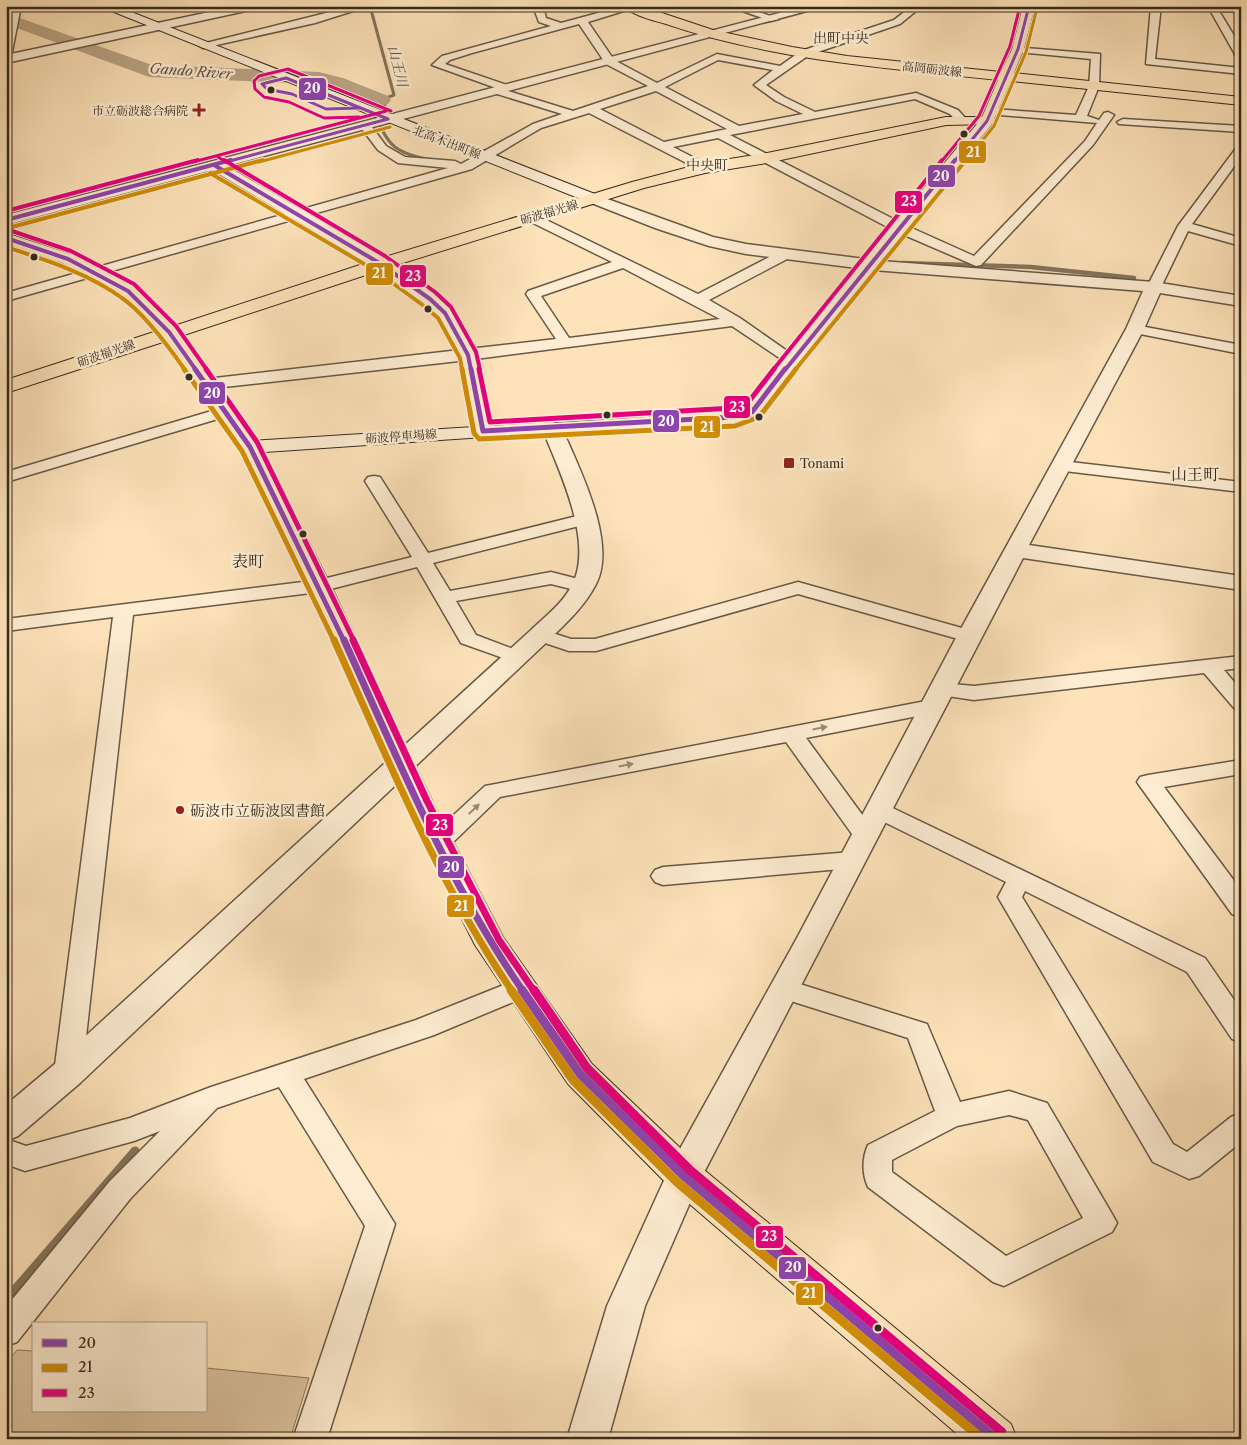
<svg xmlns="http://www.w3.org/2000/svg" width="1247" height="1445" viewBox="0 0 1247 1445" font-family="'Libre Caslon Text','Noto Serif JP',serif">
	<style>
		.green { fill: #dcc4a0; stroke: #887860 }
		.lines { fill: none; stroke-linecap: round; stroke-linejoin: round }
		.stream-far2 { stroke: #85745c; stroke-width: 3 }
		.stream-far1 { stroke: #85745c; stroke-width: 4.5 }
		.stream { stroke: #85745c; stroke-width: 9 }
		.river { fill: #baa485; fill-rule: evenodd }
		.minor-casing { stroke: #675946; stroke-width: 3 }
		.tertiary-casing { stroke: #675946; stroke-width: 3 }
		.secondary-casing { stroke: #352b1f; stroke-width: 2 }
		.primary-casing { stroke: #352b1f; stroke-width: 2 }
		.minor { fill: #feedd2; fill-rule: evenodd }
		.tertiary { fill: #feedd2; fill-rule: evenodd }
		.secondary { fill: #feedd2; fill-rule: evenodd }
		.primary { fill: #fee3ba; fill-rule: evenodd }
		.bus-1-far4-casing { stroke: #feedd2; stroke-width: 5 }
		.bus-1-far3-casing { stroke: #feedd2; stroke-width: 6 }
		.bus-1-far2-casing { stroke: #feedd2; stroke-width: 8 }
		.bus-1-far1-casing { stroke: #feedd2; stroke-width: 11 }
		.bus-1-casing { stroke: #feedd2; stroke-width: 12 }
		.bus-2-far4-casing { stroke: #feedd2; stroke-width: 5 }
		.bus-2-far3-casing { stroke: #feedd2; stroke-width: 6 }
		.bus-2-far2-casing { stroke: #feedd2; stroke-width: 8 }
		.bus-2-far1-casing { stroke: #feedd2; stroke-width: 11 }
		.bus-2-casing { stroke: #feedd2; stroke-width: 12 }
		.bus-3-far4-casing { stroke: #feedd2; stroke-width: 5 }
		.bus-3-far3-casing { stroke: #feedd2; stroke-width: 6 }
		.bus-3-far2-casing { stroke: #feedd2; stroke-width: 8 }
		.bus-3-far1-casing { stroke: #feedd2; stroke-width: 11 }
		.bus-3-casing { stroke: #feedd2; stroke-width: 12 }
		.bus-1-far4 { stroke: #8e44ad; stroke-width: 3 }
		.bus-1-far3 { stroke: #8e44ad; stroke-width: 4 }
		.bus-1-far2 { stroke: #8e44ad; stroke-width: 5 }
		.bus-1-far1 { stroke: #8e44ad; stroke-width: 7 }
		.bus-1 { stroke: #8e44ad; stroke-width: 9 }
		.bus-2-far4 { stroke: #d08d06; stroke-width: 3 }
		.bus-2-far3 { stroke: #d08d06; stroke-width: 4 }
		.bus-2-far2 { stroke: #d08d06; stroke-width: 5 }
		.bus-2-far1 { stroke: #d08d06; stroke-width: 7 }
		.bus-2 { stroke: #d08d06; stroke-width: 9 }
		.bus-3-far4 { stroke: #e5007d; stroke-width: 3 }
		.bus-3-far3 { stroke: #e5007d; stroke-width: 4 }
		.bus-3-far2 { stroke: #e5007d; stroke-width: 5 }
		.bus-3-far1 { stroke: #e5007d; stroke-width: 7 }
		.bus-3 { stroke: #e5007d; stroke-width: 9 }
		.oneway { fill: #9a8c78 }
		.bus-dot { fill: #352b1f; stroke: #feedd2; stroke-width: 2 }
		.poi-dot { fill: #8f2418; stroke: #feedd2; stroke-width: 2 }
		.labels { text-anchor: middle; dominant-baseline: central; stroke-width: 5; stroke-linejoin: round; paint-order: stroke }
		.far-street-label { font-size: 12px; fill: #352b1f; stroke: #feedd2 }
		.far-poi-label { font-size: 12px; fill: #352b1f; stroke: #feedd2; text-anchor: end }
		.far-neighbourhood-label { font-size: 14px; fill: #352b1f; stroke: #feedd2 }
		.far-water-label { font-size: 14px; font-style: italic; fill: #5d4f3e; stroke: #feedd2 }
		.poi-label { font-size: 15px; fill: #352b1f; stroke: #feedd2; text-anchor: start }
		.neighbourhood-label { font-size: 16px; fill: #352b1f; stroke: #feedd2 }
		.line-badge { stroke: #feedd2; stroke-width: 2 }
		.badge-label { font-size: 14px; text-anchor: middle; font-weight: bold; fill: #fff }
	</style>
	<rect width="100%" height="100%" fill="#fee3ba"/>
	<filter id="stains"><feTurbulence type="fractalNoise" baseFrequency=".004" numOctaves="4"/><feColorMatrix values="0 0 0 0 .2 0 0 0 0 .09 0 0 0 0 .02 0 0 0 .5 -.17"/></filter>
	<radialGradient id="worn" r=".72"><stop offset=".6" stop-color="#630" stop-opacity="0"/><stop offset="1" stop-color="#630" stop-opacity=".3"/></radialGradient>
	<!-- green -->
	<path class="green" d="M17,1350l17,1v60h172v-43l103,10 -19,61h-284v-76z"/>
	<g class="lines">
		<!-- stream-far2 -->
		<path class="stream-far2" d="M370,6l24,89 -13,5 4,5 -9,8c10,34 22,41 56,47"/>
		<!-- stream-far1 -->
		<path class="stream-far1" d="M902,263l129,4 103,11"/>
		<!-- stream -->
		<path class="stream" d="M6,1300l129,-149"/>
		<!-- river -->
		<path class="river" d="M6,13l146,52 167,7 24,6 45,18 3,4 -3,4 -7,2 -62,-22 -170,-7 -143,-53z"/>
		<!-- minor casing -->
		<g class="minor-casing">
			<path id="minor" d="M11,6h10l-10,51 -5,3v-29z
				M354,6h15l-54,17 -112,25 -5,-3z
				M533,6h10l3,12 15,5 63,-17h16l-52,16 26,38 43,23 60,-29 63,12 21,-15 93,-31 18,-14h10l-22,18 -91,31 -43,30 18,12 31,15 101,-19 42,17 9,10 -2,2h-8l-7,-8 -35,-15 -185,36 175,90 69,31 111,-115 12,-18 -109,-9 -2,-2 6,-3 84,6 13,-29 2,-27 -73,-7 -4,-1v-4l86,7 -1,32 -12,30 12,4 5,-7 4,-1 6,3 -21,30 -112,120 -5,1 -81,-35 -177,-93 -45,9 35,18 2,3 -2,3 -4,1 -115,-59 -48,15 -69,41 -466,132v-8l442,-125 -50,-5 -20,-13 -19,-25 2,-2h8l17,23 19,11 50,4 6,3 72,-40 29,-10 -68,-21 -1,-2 3,-3 -64,-23 10,-9 109,-30 -12,-4zM579,24l27,40 42,22 -75,25 -65,-20 3,-3 -1,-2 -65,-22 5,-4 22,-7zM718,60l55,10 -19,15 22,16 27,13 -64,12 -74,-39zM656,91l71,38 -63,13 -64,-33z
				M728,6h14l37,13 -8,2z
				M1151,6h10l-6,53 86,9v6l-95,-10z
				M1174,6h67v6l-22,-1 22,36v12l-5,-3 -26,-46 -32,-1z
				M1123,119l118,7v6l-122,-8 -2,-2z
				M1241,146v11l-49,67 49,14v8l-53,-15 -27,56 -7,4 -5,-1 -2,-3 31,-61 59,-79z
				M532,213l166,81 81,-42h10l2,3 -2,3 -80,42 31,18 60,42 -8,5 -5,-2 -55,-37 -264,34 -262,29 -8,-5 8,-5 350,-40 -30,-45 2,-3 84,-29 -85,-42 -1,-3zM623,268l97,51 -151,19 -28,-42z
				M1135,325l106,20v9l-111,-22 -2,-3 2,-3z
				M225,407l8,5 -2,3 -225,67v-10z
				M1062,461l179,21v10l-185,-22 -2,-4 2,-4z
				M374,476l6,1 48,76 157,-39 6,1 3,4 -3,4 -158,40 17,28 101,-19 39,10 2,4 -2,4 -7,2 -32,-8 -95,17 20,34 48,18 3,4 -3,4 -7,2 -56,-20 -44,-76 -98,25 -186,23 -51,458 -4,8 -10,3 -10,-3 -4,-8 59,-456 -107,14v-12l313,-39 93,-23 -47,-76 3,-4z
				M798,582l178,50 3,4 -3,4 -7,2 -171,-48 -202,57h-27l-36,-12 -3,-4 3,-4 7,-2 31,10h24z
				M1241,656v12l-17,2 17,20v20l-7,-2 -30,-35 -230,27 -40,-6 -3,-5 3,-5 7,-1 33,3z
				M931,700l7,2 3,5 -3,5 -132,26 71,97 -4,6 -8,2 -8,-2 -71,-99 -286,55 -54,52 -8,2 -8,-2 -4,-6 4,-6 55,-51z
				M1241,760v14l-77,13 77,103v27l-9,-3 -95,-132 3,-5 8,-2z
				M878,801l327,157 36,52v32l-9,-3 -45,-67 -162,-81 -3,6 151,247 14,8 44,-35 10,-4v29l-42,34 -10,3 -36,-17 -155,-265 8,-15 -136,-67 -3,-6 3,-6z
				M852,852l8,2 4,6 -4,6 -8,2 -189,17 -8,-3 -4,-6 4,-6 8,-3z
				M521,978l9,3 4,7 -4,7 -96,40 -130,44 91,145 -68,215h-34l72,-213 -86,-139 -62,21 -87,91 -113,143 -11,4v-39l104,-126 50,-50 -26,10 -109,30 -19,-7v-25l20,7 104,-28 81,-31 205,-67z
				M784,979l143,45 33,78 49,-11 38,12 65,111 5,9 -5,9 -108,54 -11,-4 -125,-95c-6,-13 -6,-29 0,-42l67,-34 -27,-73 -133,-42 -4,-7 4,-7zM1009,1115l19,5 55,98 -77,38 -114,-84v-12l65,-34z"/>
		</g>
		<!-- tertiary casing -->
		<g class="tertiary-casing">
			<path id="tertiary" d="M238,6h23l-6,3 -249,54v-8z
				M806,6h20l-599,160 160,94 49,35 15,14 26,46 16,76 -3,4 -7,2 -7,-2 -3,-4 -14,-76 -21,-39 -14,-13 -49,-35 -163,-98 -206,55v-10z
				M987,117l5,1 2,3 -2,3 -111,137 273,21 87,14v10l-81,-13 -16,36 -115,216 212,31v14l-218,-32 -324,624 -54,124 -37,133h-41l40,-133 64,-141 126,-227 160,-302 169,-307 17,-38 -270,-21 -114,146 -25,7 -170,10c17,39 53,111 32,151 -11,22 -30,39 -47,56l-469,443 -62,53 -12,5v-36l50,-42 475,-433c15,-14 32,-27 41,-45 23,-42 -14,-117 -30,-157l3,-4 188,-13 12,-3 112,-140 -111,-14 -37,-8 -54,-18 -66,-26 -3,-3 3,-3h10l114,41 33,7 119,15 117,-141z"/>
		</g>
		<!-- secondary casing -->
		<g class="secondary-casing">
			<path id="secondary" d="M99,6h17l484,190 2,3 -2,3h-12z
				M552,422l7,2 4,4 -4,4 -309,21 -8,-1 -3,-5 3,-5 8,-1z"/>
		</g>
		<!-- primary casing -->
		<g class="primary-casing">
			<path id="primary" d="M624,6h17l72,24 79,17 55,9 154,16 11,-23 11,-43h12l-11,43 -10,24 227,24v8l-230,-24 -19,43 -46,1 -179,38 -62,10 -61,15 -257,80 -206,68 80,111 70,139 103,219 69,132 89,127 105,100 314,260 6,15h-54l-292,-251 -103,-104 -93,-139 -71,-140 -97,-219 -68,-139 -73,-106 -160,52v-13l151,-49 -35,-36 -60,-32 -56,-19v-11l68,22 60,32 40,39 201,-66 257,-78 72,-19 63,-10 179,-36h36l16,-37c-111,-12 -226,-20 -332,-56 -13,-4 -33,-8 -42,-18z"/>
		</g>
		<!-- minor -->
		<use href="#minor" class="minor"/>
		<!-- tertiary -->
		<use href="#tertiary" class="tertiary"/>
		<!-- secondary -->
		<use href="#secondary" class="secondary"/>
		<!-- primary -->
		<use href="#primary" class="primary"/>
		<!-- bus-1-far4 casing -->
		<g class="bus-1-far4-casing">
			<path id="bus-1-far4" d="M360,108l-34,1 -34,-15 -25,-5 -5,-5 24,-6 102,41
				M226,162l162,-43
				M954,162l33,-41 31,-72 11,-43"/>
		</g>
		<!-- bus-1-far3 casing -->
		<g class="bus-1-far3-casing">
			<path id="bus-1-far3" d="M214,165l167,99 49,35 15,14 23,42 3,15
				M6,220l225,-60
				M6,238l62,21 60,32 41,41 27,38
				M785,370l170,-210"/>
		</g>
		<!-- bus-1-far2 casing -->
		<g class="bus-1-far2-casing">
			<path id="bus-1-far2" d="M195,369l55,78 94,194
				M471,369l12,62 251,-14 18,-5 33,-43"/>
		</g>
		<!-- bus-1-far1 casing -->
		<g class="bus-1-far1-casing">
			<path id="bus-1-far1" d="M344,640c54,119 104,243 179,351"/>
		</g>
		<!-- bus-1 casing -->
		<g class="bus-1-casing">
			<path id="bus-1" d="M522,990l58,84 104,102 312,263"/>
		</g>
		<!-- bus-2-far4 casing -->
		<g class="bus-2-far4-casing">
			<path id="bus-2-far4" d="M259,162l131,-35
				M965,162l29,-36 32,-74 11,-44"/>
		</g>
		<!-- bus-2-far3 casing -->
		<g class="bus-2-far3-casing">
			<path id="bus-2-far3" d="M210,173l166,98 48,35 14,12 22,40 2,12
				M8,228l255,-68
				M6,247c40,13 82,26 116,51 23,16 47,49 63,72
				M795,370l171,-210"/>
		</g>
		<!-- bus-2-far2 casing -->
		<g class="bus-2-far2-casing">
			<path id="bus-2-far2" d="M184,369l58,82 92,190
				M462,369l12,64 5,6 256,-13 24,-9 37,-48"/>
		</g>
		<!-- bus-2-far1 casing -->
		<g class="bus-2-far1-casing">
			<path id="bus-2-far1" d="M334,640c54,119 104,243 178,351"/>
		</g>
		<!-- bus-2 casing -->
		<g class="bus-2-casing">
			<path id="bus-2" d="M511,990l62,90 105,103 304,256"/>
		</g>
		<!-- bus-3-far4 casing -->
		<g class="bus-3-far4-casing">
			<path id="bus-3-far4" d="M359,117l-35,1 -35,-16 -25,-5 -9,-8 -1,-8 5,-5 29,-7 103,42
				M218,157l8,5
				M193,162l193,-51
				M941,162l38,-46 31,-70 10,-40"/>
		</g>
		<!-- bus-3-far3 casing -->
		<g class="bus-3-far3-casing">
			<path id="bus-3-far3" d="M224,160l161,96 50,36 16,15 25,45 4,18
				M6,211l192,-51
				M9,230l62,21 63,33 42,42 31,44
				M773,370l169,-210"/>
		</g>
		<!-- bus-3-far2 casing -->
		<g class="bus-3-far2-casing">
			<path id="bus-3-far2" d="M206,369l51,73 97,199
				M479,369l11,53 243,-14 14,-4 27,-35"/>
		</g>
		<!-- bus-3-far1 casing -->
		<g class="bus-3-far1-casing">
			<path id="bus-3-far1" d="M353,640l74,161 72,139 35,51"/>
		</g>
		<!-- bus-3 casing -->
		<g class="bus-3-casing">
			<path id="bus-3" d="M534,990l53,78 103,102 312,262"/>
		</g>
		<!-- bus-1-far4 -->
		<use href="#bus-1-far4" class="bus-1-far4"/>
		<!-- bus-1-far3 -->
		<use href="#bus-1-far3" class="bus-1-far3"/>
		<!-- bus-1-far2 -->
		<use href="#bus-1-far2" class="bus-1-far2"/>
		<!-- bus-1-far1 -->
		<use href="#bus-1-far1" class="bus-1-far1"/>
		<!-- bus-1 -->
		<use href="#bus-1" class="bus-1"/>
		<!-- bus-2-far4 -->
		<use href="#bus-2-far4" class="bus-2-far4"/>
		<!-- bus-2-far3 -->
		<use href="#bus-2-far3" class="bus-2-far3"/>
		<!-- bus-2-far2 -->
		<use href="#bus-2-far2" class="bus-2-far2"/>
		<!-- bus-2-far1 -->
		<use href="#bus-2-far1" class="bus-2-far1"/>
		<!-- bus-2 -->
		<use href="#bus-2" class="bus-2"/>
		<!-- bus-3-far4 -->
		<use href="#bus-3-far4" class="bus-3-far4"/>
		<!-- bus-3-far3 -->
		<use href="#bus-3-far3" class="bus-3-far3"/>
		<!-- bus-3-far2 -->
		<use href="#bus-3-far2" class="bus-3-far2"/>
		<!-- bus-3-far1 -->
		<use href="#bus-3-far1" class="bus-3-far1"/>
		<!-- bus-3 -->
		<use href="#bus-3" class="bus-3"/>
	</g>
	<!-- one-way arrows -->
	<defs><path id="oneway-solid" d="M-6-.8H1V-3.2L6.5 0L1 3.2V.8H-6Z" transform="scale(1.25)"/></defs>
	<g class="oneway">
		<use href="#oneway-solid" transform="translate(820 728) rotate(-11)"/>
		<use href="#oneway-solid" transform="translate(626 765) rotate(-11)"/>
		<use href="#oneway-solid" transform="translate(474 809) rotate(-43)"/>
	</g>
	<!-- markers -->
	<g class="bus-dot">
		<circle cx="271" cy="90" r="4.5"/>
		<circle cx="964" cy="134" r="4.5"/>
		<circle cx="34" cy="257" r="4.5"/>
		<circle cx="428" cy="309" r="4.5"/>
		<circle cx="189" cy="377" r="4.5"/>
		<circle cx="607" cy="415" r="4.5"/>
		<circle cx="759" cy="417" r="4.5"/>
		<circle cx="303" cy="534" r="4.5"/>
		<circle cx="878" cy="1328" r="4.5"/>
	</g>
	<g class="poi-dot">
		<path d="M196.5 102.5h5v5h5v5h-5v5h-5v-5h-5v-5h5z"/>
		<rect x="783" y="457" width="12" height="12" rx="2.5"/>
		<circle cx="180" cy="810" r="5"/>
	</g>
	<g class="labels">
		<!-- far-street labels -->
		<g class="far-street-label">
			<text transform="translate(932 69) rotate(6)">高岡砺波線</text>
			<text transform="translate(447 142) rotate(21)">北高木出町線</text>
			<text transform="translate(549 212) rotate(-16)">砺波福光線</text>
			<text transform="translate(106 353) rotate(-19)">砺波福光線</text>
			<text transform="translate(401 436) rotate(-4)">砺波停車場線</text>
		</g>
		<!-- far-poi labels -->
		<g class="far-poi-label">
			<text x="188" y="110">市立砺波総合病院</text>
			<text x="800" y="463" text-anchor="start">Tonami</text>
		</g>
		<!-- far-neighbourhood labels -->
		<g class="far-neighbourhood-label">
			<text x="841" y="38">出町中央</text>
			<text x="707" y="165">中央町</text>
		</g>
		<!-- far-water labels -->
		<g class="far-water-label">
			<text transform="translate(398 66) rotate(76)">山王川</text>
			<text transform="translate(191 71) rotate(4)">Gando River</text>
		</g>
		<!-- poi labels -->
		<g class="poi-label">
			<text x="190" y="810">砺波市立砺波図書館</text>
		</g>
		<!-- neighbourhood labels -->
		<g class="neighbourhood-label">
			<text x="1195" y="474">山王町</text>
			<text x="248" y="561">表町</text>
		</g>
	</g>
	<g class="line-badge">
		<rect x="298" y="77" width="29" height="24" rx="5" fill="#8e44ad"/>
		<rect x="958" y="140" width="29" height="24" rx="5" fill="#d08d06"/>
		<rect x="927" y="164" width="29" height="24" rx="5" fill="#8e44ad"/>
		<rect x="894" y="190" width="29" height="24" rx="5" fill="#e5007d"/>
		<rect x="365" y="262" width="29" height="24" rx="5" fill="#d08d06"/>
		<rect x="399" y="264" width="28" height="24" rx="5" fill="#e5007d"/>
		<rect x="198" y="381" width="28" height="24" rx="5" fill="#8e44ad"/>
		<rect x="723" y="395" width="28" height="24" rx="5" fill="#e5007d"/>
		<rect x="652" y="409" width="28" height="24" rx="5" fill="#8e44ad"/>
		<rect x="693" y="415" width="28" height="24" rx="5" fill="#d08d06"/>
		<rect x="425" y="813" width="29" height="24" rx="5" fill="#e5007d"/>
		<rect x="437" y="855" width="28" height="24" rx="5" fill="#8e44ad"/>
		<rect x="446" y="894" width="29" height="24" rx="5" fill="#d08d06"/>
		<rect x="755" y="1225" width="29" height="24" rx="5" fill="#e5007d"/>
		<rect x="778" y="1256" width="29" height="24" rx="5" fill="#8e44ad"/>
		<rect x="795" y="1282" width="29" height="24" rx="5" fill="#d08d06"/>
	</g>
	<g class="badge-label">
		<text x="312" y="93">20</text>
		<text x="973" y="157">21</text>
		<text x="941" y="181">20</text>
		<text x="909" y="206">23</text>
		<text x="379" y="278">21</text>
		<text x="413" y="281">23</text>
		<text x="212" y="398">20</text>
		<text x="737" y="412">23</text>
		<text x="666" y="426">20</text>
		<text x="707" y="432">21</text>
		<text x="440" y="830">23</text>
		<text x="451" y="872">20</text>
		<text x="461" y="911">21</text>
		<text x="769" y="1241">23</text>
		<text x="793" y="1272">20</text>
		<text x="809" y="1298">21</text>
	</g>
	<!-- margin -->
	<rect width="1247" height="1445" fill="none" stroke="#fee3ba" stroke-width="25"/>
	<rect x="8" y="8" width="1232" height="1430" fill="none" stroke="#352b1f" stroke-width="2.5"/>
	<rect x="12" y="12" width="1222" height="1420" fill="none" stroke="#352b1f"/>
	<!-- legend -->
	<rect x="32" y="1322" width="175" height="90" fill="#feedd2" stroke="#ae9f8a"/>
	<rect x="42" y="1339" width="25" height="8" fill="#8e44ad" stroke="#ae9f8a"/>
	<text x="78" y="1348" font-size="15" fill="#352b1f">20</text>
	<rect x="42" y="1364" width="25" height="8" fill="#d08d06" stroke="#ae9f8a"/>
	<text x="78" y="1372" font-size="15" fill="#352b1f">21</text>
	<rect x="42" y="1389" width="25" height="8" fill="#e5007d" stroke="#ae9f8a"/>
	<text x="78" y="1398" font-size="15" fill="#352b1f">23</text>
	<rect width="100%" height="100%" filter="url(#stains)"/>
	<rect width="100%" height="100%" fill="url(#worn)"/>
</svg>
